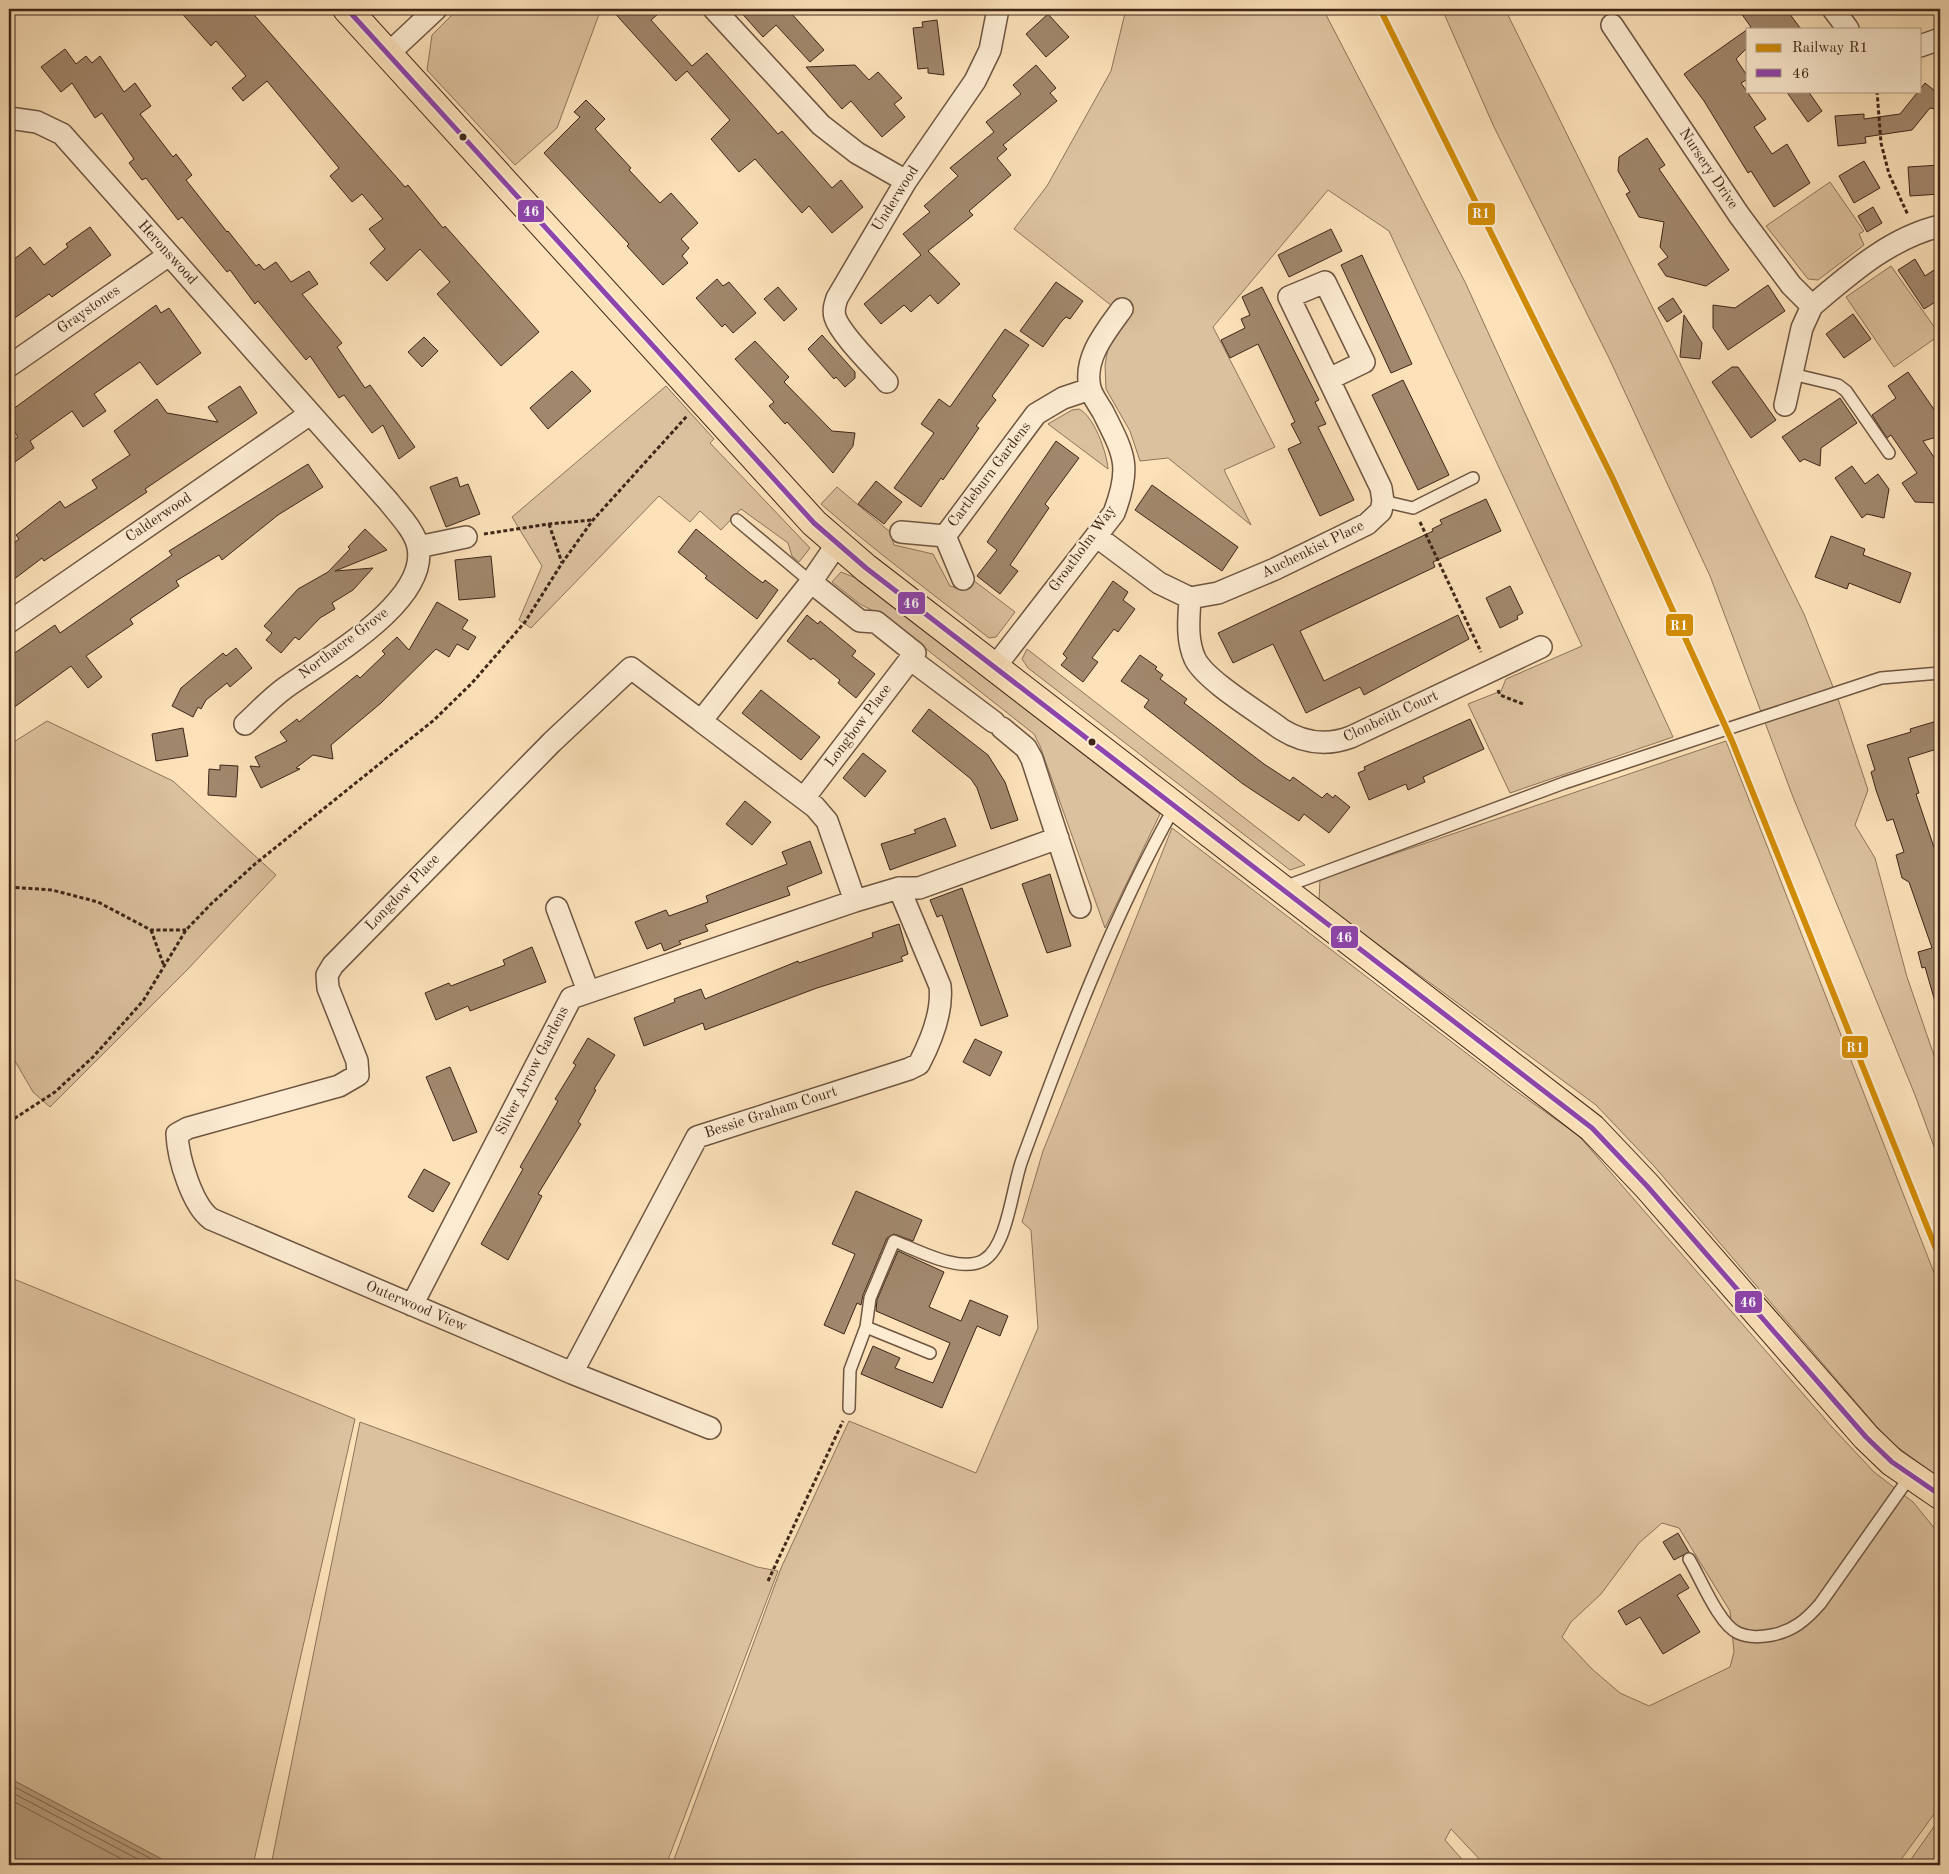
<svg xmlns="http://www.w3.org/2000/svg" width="1949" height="1874" viewBox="0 0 1949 1874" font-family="'Old Standard TT',serif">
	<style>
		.green { fill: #dcc19e; stroke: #8e745b; fill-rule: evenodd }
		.water { fill: #bca182; stroke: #8a7058 }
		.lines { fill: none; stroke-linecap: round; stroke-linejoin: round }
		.shore { stroke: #7e644d; stroke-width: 1 }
		.building { fill: #a1876c; stroke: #3f2618 }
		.lane-casing { stroke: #6e5540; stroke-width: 14 }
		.street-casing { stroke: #6e5540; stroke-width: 24 }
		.highway-casing { stroke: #3f2618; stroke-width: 30 }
		.path { stroke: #3f2618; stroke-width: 3; stroke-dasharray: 4 2.5; stroke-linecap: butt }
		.lane { stroke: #fdecd2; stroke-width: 11 }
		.street { stroke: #fdecd2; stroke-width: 21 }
		.highway { stroke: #fce1b9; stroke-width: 28 }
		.bus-1-casing { stroke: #fdecd2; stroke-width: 9 }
		.bus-1 { stroke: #8e44ad; stroke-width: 5 }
		.rail-1-casing { stroke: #fdecd2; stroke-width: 10 }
		.rail-1 { stroke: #d28c05; stroke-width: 6 }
		.bus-dot { fill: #3f2618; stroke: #fdecd2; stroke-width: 2 }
		.labels { text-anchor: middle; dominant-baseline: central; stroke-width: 4; stroke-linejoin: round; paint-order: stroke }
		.street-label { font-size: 15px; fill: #3f2618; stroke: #fdecd2 }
		.line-badge { stroke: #fdecd2; stroke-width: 2 }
		.badge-label { font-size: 14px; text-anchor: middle; font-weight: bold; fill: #fff }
	</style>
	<rect width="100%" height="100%" fill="#fce1b9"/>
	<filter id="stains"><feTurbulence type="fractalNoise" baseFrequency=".004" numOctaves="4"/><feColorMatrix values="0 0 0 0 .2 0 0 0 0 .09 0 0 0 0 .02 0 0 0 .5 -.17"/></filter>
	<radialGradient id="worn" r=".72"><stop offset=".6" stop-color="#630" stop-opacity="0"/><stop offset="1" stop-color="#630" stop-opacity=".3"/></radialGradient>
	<!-- green -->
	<path class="green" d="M458,9h143l-44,119 -42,37 -88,-95 5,-35z
		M1126,9h197l142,273 208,455 -163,56 -42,-89 33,-13 5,-12 76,-33 -193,-415 -61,-41 -115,137 62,120 -51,23 27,55 -83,-67 -28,3 -10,-30 -24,-42 -1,-24 4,-22 17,-26 -112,-88 33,-43 64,-115z
		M1442,9h63l299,605 35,88 29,88 -13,35 20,33 32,119 33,96v90l-25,-68 -122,-298 -83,-221 -101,-218 -115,-231z
		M1830,182l34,49 -5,3 5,11 -46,35 -10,-1 -42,-53z
		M1891,266l49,69 -46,32 -48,-70z
		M666,386l48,53 -4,4 100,105 -11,14 -7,-6 -4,-13 -47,-34 -20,21 -21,-19 -10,11 -31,-26 -128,132 -12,-8 23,-54 -30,-49z
		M1079,409c15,7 28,44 29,60l-60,-45 24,-14z
		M837,487l53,45 4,13 39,9 17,32 11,3 12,-9 42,32 -19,25 -7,1c-56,-44 -114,-87 -168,-134z
		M841,572l15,6 304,236 -55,114 -65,-182 -6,-12 -147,-116 -27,-14 -28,-22z
		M1027,649l278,216 -15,5 -262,-202 -6,-9z
		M47,721l126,60 103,94 -88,94 -138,138 -17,-15 -21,-36 -3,-58v-114l3,-6 -3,-35v-98z
		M1726,741l214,547v190l-51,-37 -235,-275 -58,-61 -277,-204 1,-22z
		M1172,828l340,260 67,48 252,290 43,46 39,30 27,33v271l-43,59h-412l-34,-36 -6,11 22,25h-795l109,-297 68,-147 127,52 62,-145 -7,-98 -9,-8 21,-71zM1662,1523l17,5 51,83 4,41 -4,15 -81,39 -29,-13 -28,-24 -30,-32 9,-15 30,-28 38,-51z
		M9,1277l346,142 -102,446h-80l-164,-87z
		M360,1422l397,145 21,4 -112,294h-395z
		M1940,1818v47h-33z"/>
	<!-- water -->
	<path class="water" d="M9,1778l164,87h-153l-11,-5z"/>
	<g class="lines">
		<!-- shore -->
		<path class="shore" d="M9,1784l154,81
			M9,1791l140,74
			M9,1799l124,66"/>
	</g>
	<!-- building -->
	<path class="building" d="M178,9h71l156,178 3,-2 35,43 2,-2 94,106 -38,34 -64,-72 13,-12 -30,-33 -33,32 -17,-18 15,-14 -16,-20 14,-10 -21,-25 -10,8 -22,-26 9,-8 -72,-87 -24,20 -11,-13 14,-12 -30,-35 -5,5z
		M611,9h53l-13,11 41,46 15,-13 71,81 4,-3 50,57 9,-8 22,27 -31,26 -23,-27 -7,7 -47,-54 -16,13 -28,-33 19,-19 -43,-49 -11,10z
		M738,9h58l-5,4 33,37 -14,12 -34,-37 -13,12z
		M1738,9h48l15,20h-53l3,-2z
		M1048,14l21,23 -23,20 -20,-23z
		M937,20l5,40 2,15 -16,-2v-5l-10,1 -5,-41 10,-1 -1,-5z
		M1748,29v18l-12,12 12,18v2l-7,4 25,36 -12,8 18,27 15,-10 23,39 -36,24 -23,-36 -3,2 -44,-72 -20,-27z
		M65,49l11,15 10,-8 6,7 8,-7 24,36 11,-9 16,23 -11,8 33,43 3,-3 16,21 -6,5 41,52 1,-1 28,35 3,-2 5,6 12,-8 15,20 18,-11 9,13 -16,10 40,49 -5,4 28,41 5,-3 45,62 -16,12 -16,-34 -11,8 -28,-38 -5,3 -29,-42 -4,4 -48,-59 -3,3 -25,-34 -3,2 -45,-55 -4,3 -32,-42 -4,2 -13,-17 5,-4 -32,-46 -7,5 -23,-35 -11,9 -20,-25z
		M855,65l14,15 9,-8 24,26 -8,6 11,13 -23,20 -31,-36 -9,8 -36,-42z
		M1036,65l20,23 -6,5 7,8 -54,44 4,4 -10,9 14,17 -42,36 4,4 -45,36 32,33 -22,20 -8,-9 -19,17 -7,-7 -23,19 -17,-20 57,-49 -18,-21 27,-22 -6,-6 34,-30 -8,-8 44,-36 -8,-10 35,-28 -8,-9z
		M1925,83l15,12v15l-10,-2 -18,22 -47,7 1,6 -28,3 -3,-30 29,-2v5l36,-5z
		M1786,91h22l14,20 -14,11z
		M586,100l19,19 -10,10 36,39 -2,2 31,33 11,-10 27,30 -17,16 8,9 -7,8 6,7 -25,22 -36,-39 2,-2 -85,-91 36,-36 -6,-5z
		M1647,138l18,27 -6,4 70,101 -23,16 -40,-10 -8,-12 10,-7 -8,-10 4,-25 -25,-5 -13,-23 4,-2 -12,-21 1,-14z
		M1864,161l16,27 -26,15 -15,-27z
		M1940,165v29l-30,2 -2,-29z
		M1873,207l9,16 -15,9 -9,-16z
		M90,227l21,28 -59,42 -3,-3 -40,28v-59l21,-16 14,18 24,-18 -2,-3z
		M1331,229l11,22 -53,26 -11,-22z
		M1362,255l50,109 -21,9 -50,-108z
		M1915,259l10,17 15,-10v33l-16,10 -26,-39z
		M717,279l6,7 6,-4 27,31 -23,20 -8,-9 -3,3 -26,-29z
		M1056,282l27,19 -13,18 -4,-2 -5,5 -18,25 -23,-16z
		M1768,285l17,26 -57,39 -15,-22v-23l22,3z
		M778,287l19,22 -13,12 -20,-22z
		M1262,287l57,113 -4,2 11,22 -8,3 36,73 -34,16 -32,-67 13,-6 -10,-19 4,-2 -37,-78 -28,14 -9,-18 24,-12 -4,-9 9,-4 -8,-18z
		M1673,298l9,14 -15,10 -9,-14z
		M156,305l5,8 8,-5 32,45 -44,32 -17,-23 -46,32 12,17 -23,16 -11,-16 -42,30 4,7 -19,14 -6,-9v-10l9,-6 -9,-14v-11z
		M1853,314l18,25 -27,19 -18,-24z
		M1684,315l18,28 -2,16 -20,-2z
		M1005,329l24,16 -37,51 4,4 -20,26 3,2 -36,52 -2,-2 -20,29 -27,-19 40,-55 -13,-9 18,-25 11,8z
		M822,335l33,37v6l-10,9 -9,-10 -2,2 -26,-30z
		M424,337l14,14 -16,16 -14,-15z
		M755,341l34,36 -5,5 48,49 23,2 -2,13 -20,27 -46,-51 -2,2 -16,-18 5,-4 -39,-43z
		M1732,367h6l38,53 -25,18 -39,-56z
		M572,371l19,20 -43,38 -18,-21z
		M1908,372l32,46v18l-17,5 17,25v37l-25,-1 -13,-19 15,-10 -26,-38 -4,3 -15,-23 24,-17 -8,-12z
		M1403,380l46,95 -31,15 -46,-95z
		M240,386l17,27 -112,76 2,3 -103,69 -2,-3 -33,25v-36l10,-8 -3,-4 44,-34 5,7 32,-20 -5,-8 38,-25 -16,-24 43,-32 10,14 51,9 -10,-15z
		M1840,398l17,25 -36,25 -1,18 -16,-7 -4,3 -18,-25z
		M1056,441l23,17 -34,46 4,4 -39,57 8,6 -18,23 -23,-18 20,-26 -10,-8z
		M308,464l15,23 -45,28 -56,45 -3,-5 -43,26 3,5 -49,33 3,5 -47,32 16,21 -14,11 -17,-22 -62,45v-54l46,-32 5,8 112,-78 -3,-4z
		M1852,466l13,18 13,-10 11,15 -5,29 -17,-4 -5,4 -27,-40z
		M457,477l3,10 8,-3 12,30 -34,13 -16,-40z
		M876,481l26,21 -18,22 -26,-20z
		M1152,485l86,62 -16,24 -87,-61z
		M1486,499l15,32 -68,31 2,5 -135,64 24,50 134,-66 11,24 -105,56 -4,-8 -54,26 -33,-69 -40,19 -15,-30 215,-102 -1,-2 10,-5 -2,-4z
		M365,529l22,21 -52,21 38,-3 -20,22 -21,13 3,6 -15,9 -21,22 -4,-3 -14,16 -15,-13 6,-7 -8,-7 34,-37 30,-17 22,-23 -2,-2z
		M696,529l55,45 12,9 2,-3 13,10 -21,29 -52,-41 2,-2 -29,-24z
		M1831,536l34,13 -2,6 48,18 -11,30 -51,-20 -2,6 -32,-12z
		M491,556l4,41 -36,3 -4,-40z
		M1113,581l15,11 -5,8 12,9 -17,23 -4,-3 -22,29 6,4 -15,20 -22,-17 6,-7 -4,-4z
		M1510,586l13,27 -6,3 1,3 -18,9 -14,-30z
		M437,602l31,18 -6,9 14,8 -8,13 -11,-6 -8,13 -13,-8 -55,54 -50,42 2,14 -20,-4 -17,13 4,1 -39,19 -11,-22 10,1 -5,-10 32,-16 -7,-9 17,-13 2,3 58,-47 3,3 25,-24 -3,-3 15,-14 12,13z
		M807,615l11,9 2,-3 36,30 -4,5 23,18 -19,24 -18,-15 2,-3 -27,-22 -2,2 -24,-19z
		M236,648l16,20 -22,19 -3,-4 -21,17 -5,9 -3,-2 -5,10 -21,-11 9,-18 42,-35 3,3z
		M1140,655l17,12 -2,2 8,6 -3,4 27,20 -3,4 80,61 26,17 3,-4 29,21 5,-5 6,5 2,-3 15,12 -21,26 -25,-19 -5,7 -56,-37 -99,-77 5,-7 -28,-19z
		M761,690l59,47 -19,23 -59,-47z
		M929,709l59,46 17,27 13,38 -27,9 -14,-41 -6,-9 -59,-48z
		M1470,719l14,30 -61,28 2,5 -17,8 -2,-6 -37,16 -11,-27 7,-3 -1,-3z
		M1937,721l3,11v16l-32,10 11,35 -3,1 24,71v6l-5,1 5,18v114l-4,1 -11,-38 -3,1 -4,-16 14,-4 -23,-66 -7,-4 -6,-23 8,-3 -11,-33 -6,2 -11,-31 -5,-18 4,-2 -8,-25 44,-13 -1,-3z
		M183,728l5,28 -32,5 -4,-27z
		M863,753l23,18 -21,26 -22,-19z
		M220,765l18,1 -2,31 -28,-2 1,-26 11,1z
		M745,801l26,21 -19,23 -26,-21z
		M945,818l11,28 -66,24 -9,-26 35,-11 -2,-3z
		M810,841l12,32 -35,14 3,8 -85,30 3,6 -29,10 2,3 -17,7 -3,-8 -14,6 -12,-27 31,-12 3,6 39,-14 -2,-6 81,-32 -5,-12z
		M1050,874l21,72 -24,7 -25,-69z
		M962,888l46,128 -27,10 -39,-111 -5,2 -7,-17z
		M899,924l9,30 -7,3 2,4 -86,27 -112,42 -2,-7 -59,23 -10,-28 41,-16 -1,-3 27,-10 4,10 93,-38 1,2 74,-26 -1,-4z
		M532,947l14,35 -76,29 -2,-5 -32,14 -11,-27 24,-10 2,3 54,-21 -2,-5z
		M588,1038l27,17 -21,34 2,1 -18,32 3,2 -43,70 4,2 -34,64 -27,-16 42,-75 -3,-2 38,-66 -3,-2 21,-34 -3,-2z
		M975,1039l27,13 -12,24 -27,-14z
		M450,1067l27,65 -24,9 -27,-64z
		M424,1169l26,14 -17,29 -25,-15z
		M856,1191l66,29 -9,21 -19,-7 -7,4 -24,57 -2,10 -4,-2 -13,31 -20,-9 31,-71 -23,-10z
		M898,1251l46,21 -15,35 32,14 9,-21 38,16 -8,20 -23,-10 -35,82 -81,-34 12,-28 27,12 -5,10 38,15 17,-40 -74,-32 1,-11z
		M1678,1533l11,19 -15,8 -11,-18z
		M1680,1574l9,14 -12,7 23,37 -37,22 -23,-37 -14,8 -8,-14z"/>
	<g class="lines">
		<!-- lane casing -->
		<g class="lane-casing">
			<path id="lane" d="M1792,374l46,11 8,6 43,62
				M1383,501l30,7 60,-30
				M737,520l74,62
				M1284,887l280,-104 317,-105 59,-5
				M866,1327l64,26
				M849,1408l1,-38 16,-43 4,-29 24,-57c23,9 67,33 90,19 24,-15 28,-73 38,-100 44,-120 90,-242 153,-354
				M1689,1559c11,18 30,66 49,74 12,5 22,4 34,2 21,-4 34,-15 48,-31l91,-129"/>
		</g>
		<!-- street casing -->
		<g class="street-casing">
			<path id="street" d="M714,9l107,116 36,28 49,28
				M1833,9l15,20
				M1612,25l127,190 52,70 21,21 -10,22 -17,77
				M1920,46l20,-7
				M388,54l48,-45
				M9,118l28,4 25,12 327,368c10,13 26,29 29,45 11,56 -96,114 -133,141 -15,11 -27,24 -40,36
				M1812,306c39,-33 78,-68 128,-80
				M9,366l160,-111
				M887,382c-13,-15 -47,-48 -52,-65 -2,-7 0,-13 2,-19l69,-117 69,-100 15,-31 8,-41
				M901,532l44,4 18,43
				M945,536l91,-122 27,-16 27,-9
				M1096,536l63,47 31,15c-1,20 -4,41 5,61 11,22 65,54 86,70 22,14 46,17 70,8l190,-90
				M837,544l-26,38 -110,139 114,86 12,14 28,80 44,-13h20l139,-50
				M418,547l48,-10
				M1190,598l28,-5 57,-24 92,-45 14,-13 2,-10 -2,-13 -92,-191 36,-15 39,80 -35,17
				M9,622l301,-208
				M910,659l84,63
				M994,668l120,-155c18,-47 10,-59 -11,-101 -4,-7 -11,-16 -13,-24 -7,-30 16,-57 32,-79
				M701,721l-70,-53 -79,74 -219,223 -6,10 1,13 29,73 1,14 -19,11 -151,42 -11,6c1,24 15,71 34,85l361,154 138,55
				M1002,728l24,20 6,11 48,148
				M804,798l111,-145 -39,-31 -16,-1 -49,-39
				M557,908l31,83
				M412,1305l159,-307 284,-97
				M572,1373l125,-236 212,-68 10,-5c12,-23 24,-52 21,-78l-41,-98"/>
		</g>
		<!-- highway casing -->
		<g class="highway-casing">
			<path id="highway" d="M347,9l467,514 52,45 726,560 55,58 219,251 26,25 48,33"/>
		</g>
		<!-- path -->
		<path class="path" d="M1877,91l4,52 8,31 19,41
			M1420,522l61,130
			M549,524l13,39
			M484,534l65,-10 43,-4
			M1498,690l2,5 23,9
			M9,887l43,3 46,12 53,28h35
			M151,930l13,36
			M9,1122l46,-30 38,-35 50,-56 43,-71 25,-26 44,-40 179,-144 38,-37 53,-61 37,-59 31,-43 94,-104
			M768,1581l75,-160"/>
		<!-- lane -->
		<use href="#lane" class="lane"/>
		<!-- street -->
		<use href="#street" class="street"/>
		<!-- highway -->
		<use href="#highway" class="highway"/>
		<!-- bus-1 casing -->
		<g class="bus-1-casing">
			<path id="bus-1" d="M347,9l467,514 52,45 726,560 55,58 219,251 26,25 48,33"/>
		</g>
		<!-- bus-1 -->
		<use href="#bus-1" class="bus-1"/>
		<!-- rail-1 casing -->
		<g class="rail-1-casing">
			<path id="rail-1" d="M1380,9l233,470 119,262 208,518"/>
		</g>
		<!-- rail-1 -->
		<use href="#rail-1" class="rail-1"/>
	</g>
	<!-- markers -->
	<g class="bus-dot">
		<circle cx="463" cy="137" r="4.5"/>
		<circle cx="1092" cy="742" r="4.5"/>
	</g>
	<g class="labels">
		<!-- street labels -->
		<g class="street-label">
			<text transform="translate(1708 169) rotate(56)">Nursery Drive</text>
			<text transform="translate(896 199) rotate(-58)">Underwood</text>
			<text transform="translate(167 253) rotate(48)">Heronswood</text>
			<text transform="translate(89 310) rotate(-35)">Graystones</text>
			<text transform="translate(990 475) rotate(-53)">Cartleburn Gardens</text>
			<text transform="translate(159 518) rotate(-34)">Calderwood</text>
			<text transform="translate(1083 549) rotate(-54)">Groatholm Way</text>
			<text transform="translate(1313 550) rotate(-26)">Auchenkist Place</text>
			<text transform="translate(344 644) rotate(-37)">Northacre Grove</text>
			<text transform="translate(1391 717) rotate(-25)">Clonbeith Court</text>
			<text transform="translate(859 726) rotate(-53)">Longbow Place</text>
			<text transform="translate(403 893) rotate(-46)">Longdow Place</text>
			<text transform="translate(533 1071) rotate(-63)">Silver Arrow Gardens</text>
			<text transform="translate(771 1113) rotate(-18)">Bessie Graham Court</text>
			<text transform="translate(416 1307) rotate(23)">Outerwood View</text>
		</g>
	</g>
	<g class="line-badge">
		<rect x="517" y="199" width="28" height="24" rx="5" fill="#8e44ad"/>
		<rect x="1467" y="202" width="29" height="24" rx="5" fill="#d28c05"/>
		<rect x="897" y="591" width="29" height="24" rx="5" fill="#8e44ad"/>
		<rect x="1665" y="613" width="29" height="24" rx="5" fill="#d28c05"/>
		<rect x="1330" y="925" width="29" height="24" rx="5" fill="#8e44ad"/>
		<rect x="1841" y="1035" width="28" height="24" rx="5" fill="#d28c05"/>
		<rect x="1734" y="1290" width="29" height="24" rx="5" fill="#8e44ad"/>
	</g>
	<g class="badge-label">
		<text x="531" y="216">46</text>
		<text x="1481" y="218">R1</text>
		<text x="911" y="608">46</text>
		<text x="1679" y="630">R1</text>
		<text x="1344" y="942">46</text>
		<text x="1855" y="1052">R1</text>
		<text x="1748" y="1307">46</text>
	</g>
	<!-- margin -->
	<rect width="1949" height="1874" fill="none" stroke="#fce1b9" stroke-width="30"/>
	<rect x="10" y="10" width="1929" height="1854" fill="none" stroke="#3f2618" stroke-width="2.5"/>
	<rect x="15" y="15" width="1919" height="1844" fill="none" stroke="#3f2618"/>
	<!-- legend -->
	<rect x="1746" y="28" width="175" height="65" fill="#fdecd2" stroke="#b19d88"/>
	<rect x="1756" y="44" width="25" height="8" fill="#d28c05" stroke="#b19d88"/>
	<text x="1792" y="52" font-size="15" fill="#3f2618">Railway R1</text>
	<rect x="1756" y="69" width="25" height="8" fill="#8e44ad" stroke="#b19d88"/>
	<text x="1792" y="78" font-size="15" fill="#3f2618">46</text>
	<rect width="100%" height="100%" filter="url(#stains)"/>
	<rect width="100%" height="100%" fill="url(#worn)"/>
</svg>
